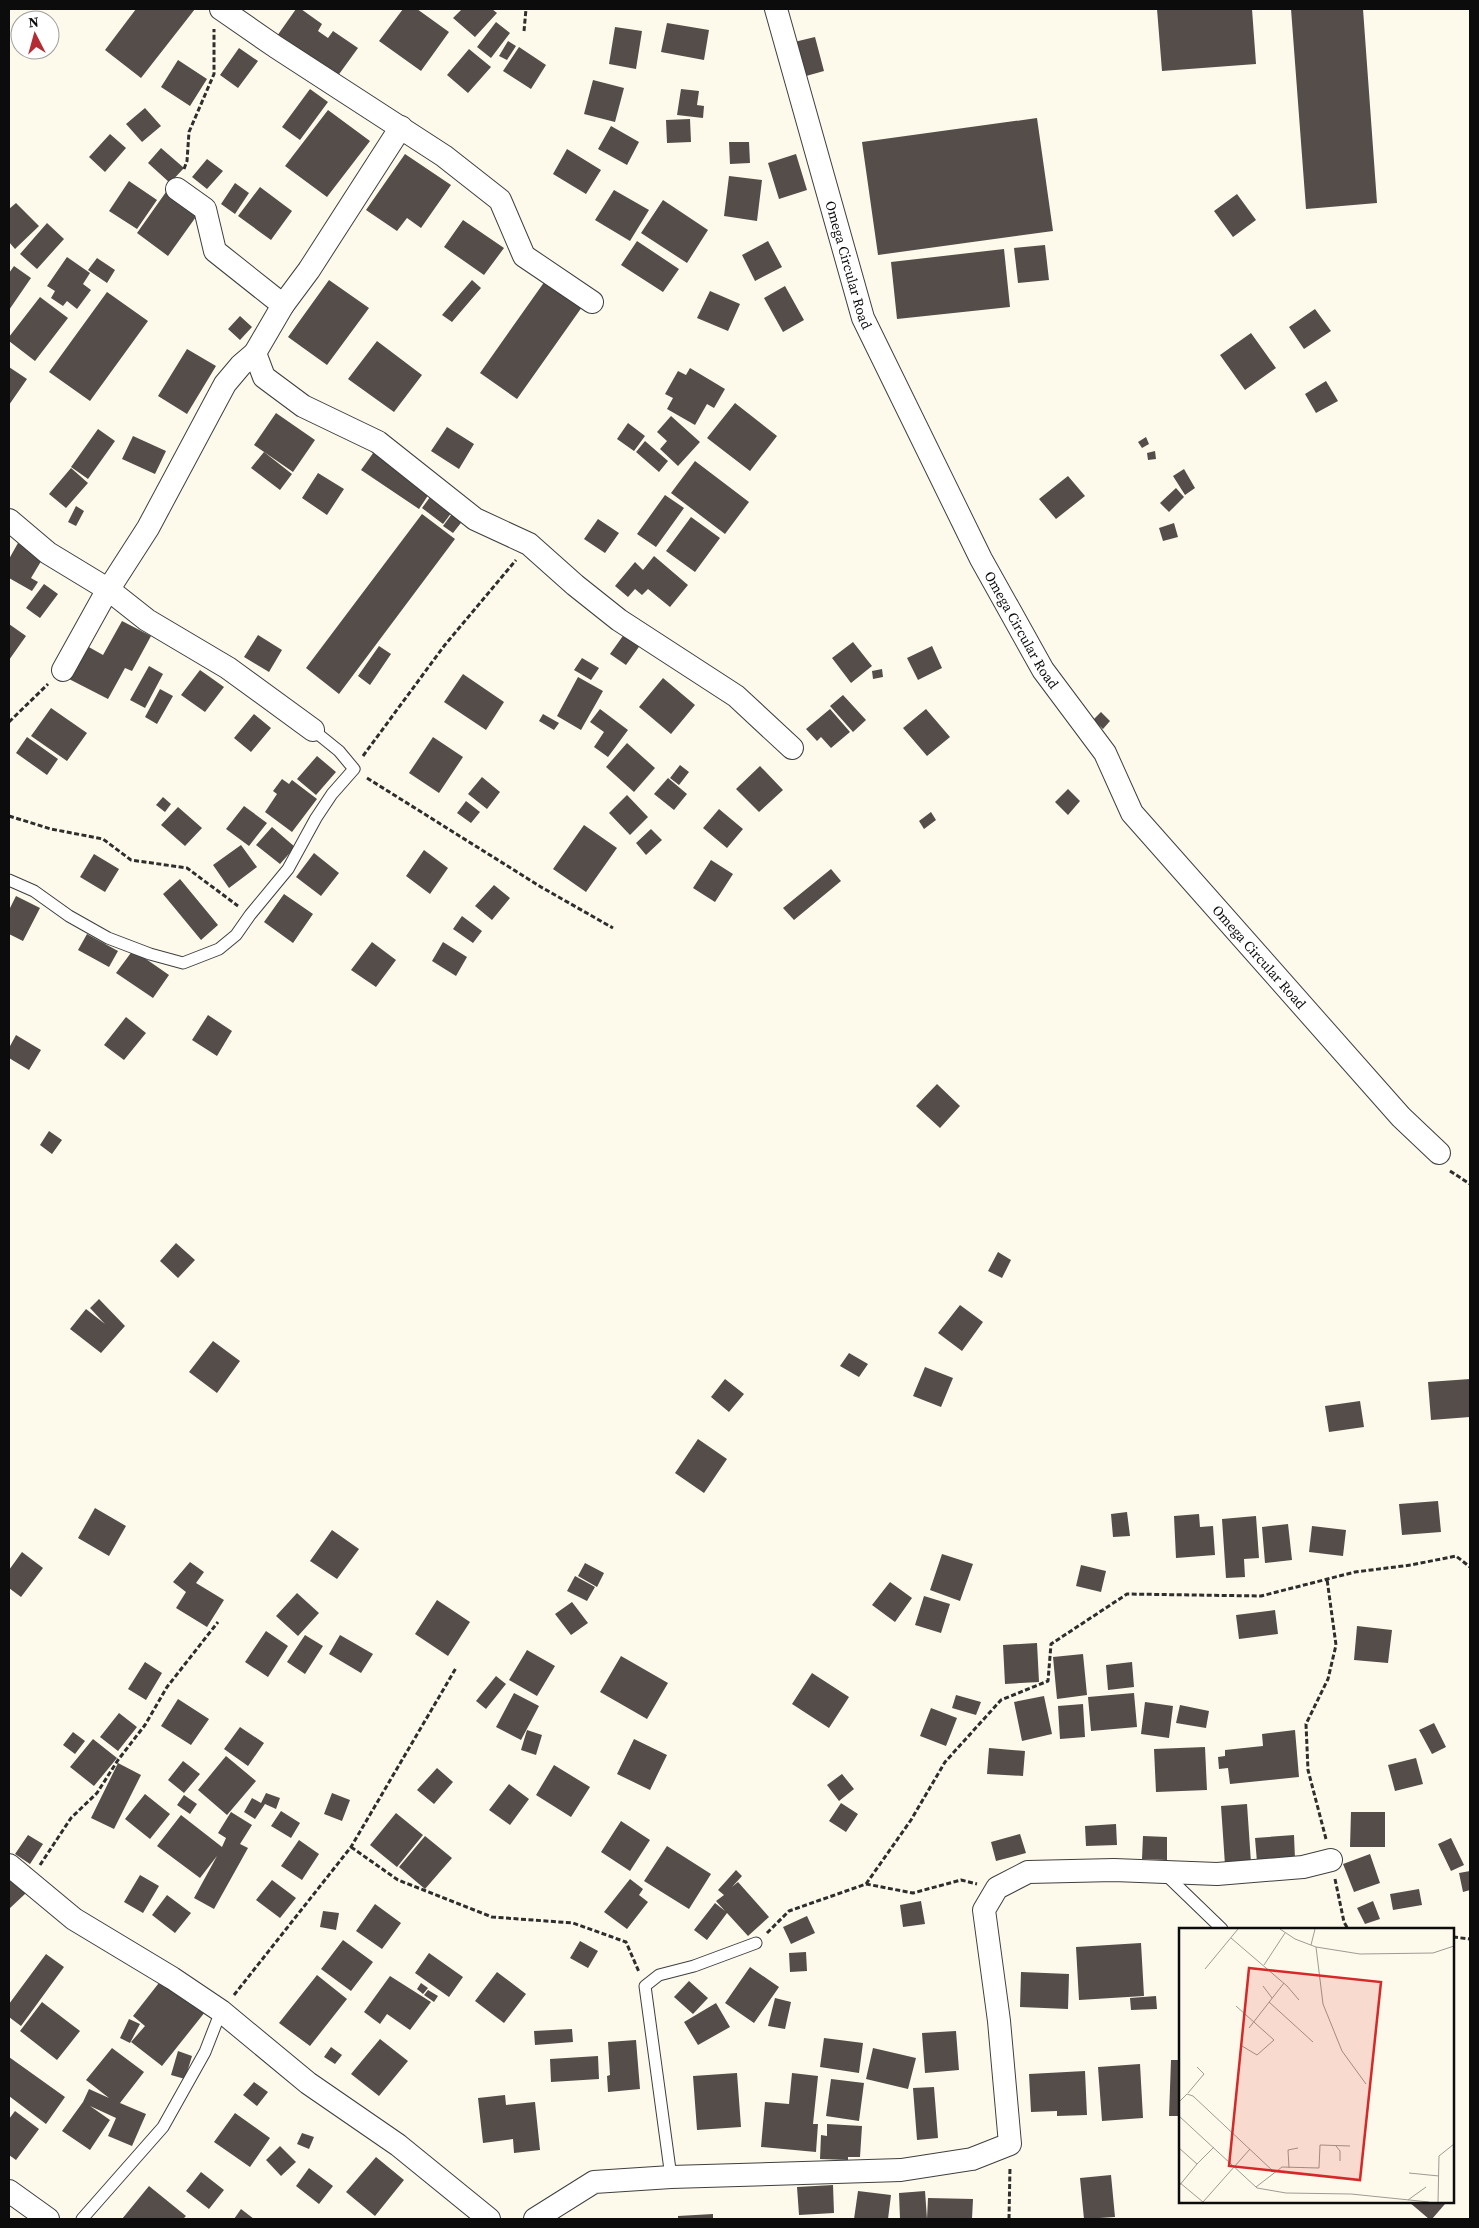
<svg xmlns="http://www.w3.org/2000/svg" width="1479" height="2228" viewBox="0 0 1479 2228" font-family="'Source Serif 4',serif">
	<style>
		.building { fill: #544d49 }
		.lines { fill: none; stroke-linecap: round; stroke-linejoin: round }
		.lane-casing { stroke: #3f3f3f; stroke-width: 13 }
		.street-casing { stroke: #3f3f3f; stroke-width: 24 }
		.path { stroke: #2e2e2e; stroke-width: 3; stroke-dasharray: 5 2.5; stroke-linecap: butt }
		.lane { stroke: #fff; stroke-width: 11 }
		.street { stroke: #fff; stroke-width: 22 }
		.labels { text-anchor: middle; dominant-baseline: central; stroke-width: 5; stroke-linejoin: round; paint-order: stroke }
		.street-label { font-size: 14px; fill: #0c0c0c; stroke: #fff }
		.inset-road { fill: none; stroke: #9d9b92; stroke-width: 1 }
		.view { fill: #d62828; fill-opacity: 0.15; stroke: #d62828; stroke-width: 2.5 }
		.inset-edge { fill: none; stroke: #0c0c0c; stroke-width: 2.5 }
	</style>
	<rect width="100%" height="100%" fill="#fefaeb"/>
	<!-- building -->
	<path class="building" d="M136,9h59l-54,69 -36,-28z
		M296,9h5l21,15 -4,7 10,7 5,-7 25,17 -21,29 -60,-41z
		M403,9h14l32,23 -28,39 -42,-30z
		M462,9h30l5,4 -22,24 -22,-19z
		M1157,9h95l4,55 -94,7z
		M1291,9h72l14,194 -71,6z
		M496,22l14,11 -19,25 -14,-11z
		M667,23l42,7 -5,30 -43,-8z
		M615,27l27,4 -6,38 -27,-5z
		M815,37l9,34 -25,7 -9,-35z
		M508,41l8,5 -9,14 -8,-4z
		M519,47l27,18 -15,24 -28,-18z
		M239,48l19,13 -20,27 -18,-13z
		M469,49l22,18 -23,26 -21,-18z
		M178,60l29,19 -17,27 -29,-19z
		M593,80l31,8 -9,34 -31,-8z
		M310,89l18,13 -28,38 -18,-13z
		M681,89l18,2 -2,14 7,1 -1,12 -26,-3z
		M145,108l16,18 -19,16 -16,-18z
		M328,110l42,31 -43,56 -42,-31z
		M1037,118l16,113 -175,24 -16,-113z
		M690,119l1,23 -24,1 -1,-23z
		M611,126l28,16 -12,23 -29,-16z
		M110,134l16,14 -21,24 -16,-15z
		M729,142h20l1,21 -20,1z
		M161,148l23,20 -14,15 -22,-20z
		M567,149l34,21 -15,24 -33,-20z
		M405,154l46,31 -30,43 -14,-10 -10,13 -31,-21z
		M796,154l11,36 -28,9 -11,-36z
		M207,159l16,12 -16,18 -15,-12z
		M729,176l33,4 -5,41 -33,-5z
		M129,181l28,19 -20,29 -28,-18z
		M235,183l14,10 -14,21 -14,-10z
		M260,187l32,24 -21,29 -33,-24z
		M614,190l35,20 -19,31 -35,-21z
		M166,192l32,22 -30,42 -31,-23z
		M1237,194l19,26 -23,17 -19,-26z
		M663,200l45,30 -21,33 -46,-30z
		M16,203l23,23 -24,23 -6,-7v-33z
		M463,220l41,28 -20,27 -40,-28z
		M47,223l17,16 -27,30 -17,-15z
		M637,241l42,28 -16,23 -42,-27z
		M768,241l14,26 -27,14 -13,-26z
		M1045,245l4,35 -31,3 -4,-35z
		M1004,249l6,58 -113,12 -6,-57z
		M67,257l23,16 -7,11 8,6 -14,19 -10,-8 -4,5 -12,-8 4,-7 -8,-5z
		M97,258l18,12 -8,13 -19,-13z
		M14,266l17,12 -22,32v-37z
		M329,280l40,28 -42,57 -39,-28z
		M472,280l9,8 -29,34 -10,-7z
		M545,281l37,26 -65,92 -37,-26z
		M785,286l19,34 -21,12 -19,-34z
		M710,291l30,13 -12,27 -31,-13z
		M107,292l41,29 -58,80 -41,-29z
		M40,297l28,21 -33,43 -26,-20v-4z
		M1315,309l16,22 -27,18 -15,-22z
		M240,316l12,11 -12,13 -12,-11z
		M1251,333l25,35 -31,22 -25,-35z
		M377,341l45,34 -28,37 -46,-33z
		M187,349l29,17 -29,48 -29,-18z
		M9,367l18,12 -18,26z
		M690,368l35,21 -11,19 -7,-4 -12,21 -28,-16 6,-11 -8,-4 13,-23 8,4z
		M1326,381l12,20 -22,12 -11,-19z
		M735,403l42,33 -27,35 -43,-33z
		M276,413l39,27 -22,32 -39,-27z
		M671,416l29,26 -22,24 -18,-17 7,-8 -10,-9z
		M628,423l17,13 -11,15 -17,-12z
		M447,427l27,17 -15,25 -28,-18z
		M98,429l17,12 -27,38 -17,-12z
		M133,436l33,15 -11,23 -33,-15z
		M1146,437l3,7 -7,4 -4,-6z
		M645,441l23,20 -9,11 -23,-20z
		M376,449l57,39 -14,21 -58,-39z
		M1155,451l1,8 -8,1 -1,-7z
		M264,452l28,22 -12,16 -29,-22z
		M695,461l54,41 -24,32 -54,-41z
		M71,468l17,15 -22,25 -17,-14z
		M1184,469l11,19 -10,7 -12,-19z
		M318,473l26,16 -17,26 -25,-17z
		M1068,476l17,20 -29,23 -17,-20z
		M1176,488l8,9 -15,15 -9,-9z
		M433,493l22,15 -12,16 -21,-16z
		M665,495l19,13 -28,39 -19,-13z
		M76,506l8,5 -8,15 -8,-4z
		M454,511l10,8 -11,14 -10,-7z
		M422,514l33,25 -116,155 -33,-26z
		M691,517l29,21 -25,34 -29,-21z
		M598,519l21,14 -14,20 -21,-14z
		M1174,523l4,14 -15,4 -4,-13z
		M18,543l25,15 -12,20 7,4 -6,9 -23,-13v-19z
		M654,556l34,29 -18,22 -22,-18 -6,6 -7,-6 -7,8 -13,-11 20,-24 8,8z
		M44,584l14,10 -18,24 -14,-10z
		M122,621l29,15 -19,35 -7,-3 -17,31 -39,-20 18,-33 16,9z
		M9,624l17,12 -17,24z
		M625,633l16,11 -15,21 -16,-11z
		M258,635l24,15 -13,22 -25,-15z
		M853,642l19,24 -21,17 -19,-25z
		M379,646l12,8 -21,31 -12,-9z
		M932,646l10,22 -24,12 -11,-22z
		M582,658l17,10 -8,12 -17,-10z
		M149,666l14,8 -18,34 -15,-8z
		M882,669l1,8 -10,2 -1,-8z
		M200,670l24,17 -19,25 -24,-17z
		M463,674l41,28 -18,28 -42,-28z
		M578,677l25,14 -22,39 -24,-14z
		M663,678l32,27 -24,29 -32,-27z
		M160,689l13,7 -16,28 -12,-7z
		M843,695l23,25 -13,12 -23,-26z
		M51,708l36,25 -20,28 -36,-25z
		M600,709l28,21 -20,27 -14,-10 10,-15 -14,-10z
		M830,709l20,23 -19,16 -10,-11 -4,4 -11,-12z
		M926,709l24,28 -23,19 -24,-28z
		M1101,712l9,9 -7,8 -10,-9z
		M254,714l17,14 -20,24 -17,-14z
		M543,714l16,9 -5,7 -15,-9z
		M27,737l31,22 -11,16 -31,-22z
		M433,737l30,20 -24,36 -30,-20z
		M627,743l28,25 -21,24 -28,-25z
		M317,756l19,16 -20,23 -19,-16z
		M680,765l9,7 -10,13 -9,-7z
		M760,766l23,24 -24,22 -23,-23z
		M482,777l18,15 -13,17 -19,-15z
		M668,778l19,16 -13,16 -20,-16z
		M282,779l7,5 3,-4 25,19 -25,33 -27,-20 12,-18 -4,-3z
		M1068,789l12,12 -12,14 -13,-13z
		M627,795l21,22 -18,18 -21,-22z
		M163,797l8,7 -6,8 -9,-7z
		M466,801l14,11 -9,11 -14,-10z
		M244,806l23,17 -18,23 -23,-17z
		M178,807l24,21 -17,18 -24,-21z
		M719,809l24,20 -16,19 -24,-20z
		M931,812l5,8 -12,9 -5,-8z
		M584,825l33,23 -31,44 -33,-23z
		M272,827l23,20 -15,17 -24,-19z
		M651,829l11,11 -16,15 -10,-12z
		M241,845l16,22 -28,21 -16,-23z
		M424,850l24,18 -18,26 -24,-18z
		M314,853l25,20 -18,23 -25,-19z
		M94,854l25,15 -14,23 -25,-15z
		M711,860l22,14 -18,28 -22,-14z
		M831,869l10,12 -47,39 -11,-12z
		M180,879l38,46 -17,15 -38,-46z
		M494,885l16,13 -18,22 -17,-14z
		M284,894l29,20 -20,29 -29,-21z
		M16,896l24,12 -17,33 -14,-7v-24z
		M462,916l20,15 -9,12 -20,-14z
		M87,934l31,17 -9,16 -31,-17z
		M372,942l24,18 -20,27 -25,-17z
		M443,942l24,15 -11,19 -24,-15z
		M133,950l36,25 -16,23 -37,-25z
		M208,1015l24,16 -15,25 -25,-16z
		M126,1017l20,16 -22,27 -20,-15z
		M16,1035l25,15 -12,20 -20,-12v-10z
		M937,1084l23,22 -20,22 -24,-22z
		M49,1131l13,9 -10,14 -12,-9z
		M176,1243l19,17 -17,18 -18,-17z
		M998,1252l13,8 -9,18 -14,-7z
		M99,1299l26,27 -24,27 -31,-24 16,-20 19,15 -15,-16z
		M960,1305l23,17 -21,29 -24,-18z
		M213,1341l27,20 -23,32 -28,-21z
		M849,1353l19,11 -9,13 -19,-11z
		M925,1367l28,11 -12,29 -28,-11z
		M725,1379l19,15 -15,18 -18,-15z
		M1470,1379v38l-39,3 -3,-38z
		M1360,1401l4,26 -35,5 -4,-26z
		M698,1439l29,20 -23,34 -29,-20z
		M1438,1501l3,31 -39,3 -3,-31z
		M95,1508l31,18 -17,30 -31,-18z
		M1127,1512l3,24 -17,1 -2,-23z
		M1199,1514l1,13 13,-1 2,29 -39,3 -2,-42z
		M1256,1516l3,42 -15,1 1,18 -19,1 -4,-59z
		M1288,1524l4,36 -27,3 -3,-36z
		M1312,1526l34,4 -3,26 -34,-4z
		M332,1530l27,19 -22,30 -27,-18z
		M22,1552l21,16 -22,29 -12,-9v-18z
		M942,1554l31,10 -13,37 -30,-11z
		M190,1562l14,10 -8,11 28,17 -17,27 -31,-19 10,-16 -13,-10z
		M585,1563l19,10 -7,14 -19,-11z
		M1081,1565l25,6 -5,21 -25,-6z
		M575,1576l20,11 -8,14 -20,-10z
		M890,1582l22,16 -17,24 -23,-17z
		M297,1593l22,20 -21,23 -22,-20z
		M924,1596l26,8 -9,29 -26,-8z
		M437,1600l33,22 -22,34 -33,-22z
		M572,1602l16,21 -17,12 -16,-21z
		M1275,1610l3,24 -39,5 -3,-24z
		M1357,1626l35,4 -4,33 -34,-3z
		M266,1631l22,15 -20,31 -23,-15z
		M305,1635l18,11 -18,28 -18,-12z
		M340,1635l33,19 -12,19 -32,-19z
		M1037,1643l2,39 -34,2 -2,-39z
		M527,1650l28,16 -18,30 -28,-16z
		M1083,1654l4,41 -30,4 -4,-42z
		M621,1656l47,27 -21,36 -47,-27z
		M145,1662l17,11 -16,27 -18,-11z
		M1132,1662l2,25 -26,3 -2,-25z
		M812,1673l37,24 -20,31 -37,-24z
		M496,1676l10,8 -20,25 -10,-8z
		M514,1693l25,13 -18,34 -25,-13z
		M1134,1693l3,34 -46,4 -3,-34z
		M956,1695l25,7 -5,13 -24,-7z
		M1044,1696l8,38 -30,7 -8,-39z
		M178,1699l31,20 -18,26 -30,-19z
		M1145,1702l28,4 -4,32 -28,-4z
		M1083,1704l2,33 -25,2 -2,-33z
		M1180,1705l29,6 -3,17 -30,-5z
		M931,1708l26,10 -11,28 -26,-10z
		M119,1713l18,14 -19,24 -18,-14z
		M1434,1723l12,24 -14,7 -13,-24z
		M240,1727l24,16 -16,23 -24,-17z
		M527,1730l15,5 -6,20 -15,-5z
		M1295,1730l4,47 -69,7 -2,-16 -9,1 -1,-12 7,-1v-6l38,-4 -1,-12z
		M73,1732l12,9 -10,13 -12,-9z
		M93,1739l24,19 -23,28 -24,-19z
		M634,1739l33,16 -17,35 -33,-16z
		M1205,1747l2,43 -51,2 -2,-43z
		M989,1748l36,3 -2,25 -36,-2z
		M226,1756l30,25 -29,34 -29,-25z
		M1416,1758l7,26 -28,7 -7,-26z
		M183,1761l17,13 -16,19 -16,-13z
		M118,1763l23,12 -27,54 -23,-11z
		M554,1765l36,22 -19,30 -35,-22z
		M437,1768l16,14 -19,22 -17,-14z
		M842,1774l12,15 -15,12 -12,-16z
		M509,1784l20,15 -19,26 -21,-15z
		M266,1793l14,5 -4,11 -11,-5 -10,15 -11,-7 8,-14 9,5z
		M332,1793l18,7 -8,21 -18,-7z
		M145,1794l25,20 -20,25 -25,-20z
		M184,1795l13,9 -7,10 -13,-9z
		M841,1803l17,11 -12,18 -17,-11z
		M1247,1804l4,59 -26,2 -4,-59z
		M281,1811l19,12 -9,15 -20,-12z
		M231,1812l21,13 -12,19 8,4 -34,61 -20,-11 23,-42 -17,22 -43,-32 24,-31 41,32 4,-9 -8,-5z
		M1351,1812h34v35h-35z
		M396,1813l27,22 -26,32 -27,-22z
		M621,1821l29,19 -20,31 -29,-19z
		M1116,1824l1,21 -31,1 -1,-20z
		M1020,1834l6,19 -30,8 -5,-19z
		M28,1835l15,9 -13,20 -15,-10z
		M1294,1835l1,24 -38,3 -2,-24z
		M425,1836l27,22 -27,31 -26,-22z
		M1143,1836l24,1v23l-25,-1z
		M1451,1838l13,27 -13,6 -13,-27z
		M299,1840l20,14 -17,26 -21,-14z
		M667,1846l44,28 -22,35 -45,-28z
		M1370,1854l10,29 -26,9 -11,-28z
		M736,1870l6,6 -10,11 6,-5 31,35 -21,19 -21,-23 -20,27 -13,-10 21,-27 10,8 -9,-10 8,-6 -6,-5z
		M1470,1871v19l-7,2 -4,-19z
		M9,1875l17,18 -17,16z
		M140,1875l19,11 -16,27 -19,-11z
		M630,1879l13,10 -4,6 9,7 -21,27 -23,-17z
		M272,1880l24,18 -16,20 -24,-18z
		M1419,1889l3,16 -29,5 -3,-16z
		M167,1895l24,18 -16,20 -23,-18z
		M921,1901l4,23 -22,3 -3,-22z
		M1373,1901l7,18 -15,5 -8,-16z
		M375,1904l26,19 -19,26 -26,-18z
		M323,1911l16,2 -3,17 -16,-3z
		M807,1916l8,17 -24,11 -8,-17z
		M343,1940l30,22 -22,29 -30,-22z
		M580,1941l18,10 -10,17 -18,-10z
		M1141,1943l3,53 -65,4 -3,-53z
		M806,1952l1,19 -17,1 -1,-19z
		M429,1953l34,24 -14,20 -34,-24z
		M46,1954l18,13 -43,59 -12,-9v-13z
		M750,1967l29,20 -25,36 -29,-20z
		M497,1972l29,22 -22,29 -29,-22z
		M1021,1972l48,2 -1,35 -48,-2z
		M317,1975l30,24 -37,47 -31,-23z
		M390,1976l41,26 -21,28 -23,-16 -7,10 -16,-12z
		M162,1979l43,33 -43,54 -31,-24 14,-16 -12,-10z
		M689,1981l19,17 -15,16 -19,-17z
		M421,1983l7,5 -5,6 -6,-5z
		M428,1990l10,6 -4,6 -10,-7z
		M1156,1996l1,13 -26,1 -1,-12z
		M775,1998l16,4 -6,27 -17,-3z
		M42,2002l38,29 -23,29 -37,-29z
		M716,2003l14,24 -32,18 -14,-23z
		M129,2019l11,5 -10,19 -10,-5z
		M572,2029l1,13 -38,3 -1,-14z
		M956,2031l3,39 -34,3 -3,-40z
		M824,2038l39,5 -4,30 -39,-6z
		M380,2039l28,22 -29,35 -28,-22z
		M636,2040l4,49 -32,3 -1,-16 3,-1 -2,-33z
		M331,2047l11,8 -7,9 -11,-7z
		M112,2048l32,24 -24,31 26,11 -14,32 -24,-10 8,-18 -26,-12 20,14 -20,30 -28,-19 21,-29 6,-13 20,9 -23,-18z
		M873,2048l43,10 -8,31 -42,-10z
		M178,2051l14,5 -7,23 -14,-4z
		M598,2056l1,23 -48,3 -1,-23z
		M9,2057l56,40 -19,27 -37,-28z
		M1171,2060h9v56h-11z
		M1140,2064l3,54 -41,3 -4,-54z
		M1085,2071l2,44 -30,1v-5l-26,1 -2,-38z
		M737,2073l4,54 -44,3 -4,-54z
		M792,2073l26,3 -5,48h5l-2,28 -55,-5 4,-45 24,2z
		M831,2079l33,4 -5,38 -33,-5z
		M254,2082l14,10 -11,14 -14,-11z
		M934,2087l4,51 -21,2 -4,-52z
		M505,2095l1,10 29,-3 5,48 -26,3 -1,-14 -30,4 -5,-45z
		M15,2111l24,18 -23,31 -7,-5v-36z
		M235,2113l35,25 -20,29 -36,-25z
		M827,2124l35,2 -2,31h-12v3l-28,-1 1,-24 6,1z
		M302,2133l12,4 -5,12 -12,-5z
		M280,2146l16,16 -15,14 -15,-16z
		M376,2157l28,23 -29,36 -29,-24z
		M309,2168l24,18 -14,18 -23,-18z
		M201,2172l23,18 -15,19 -23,-18z
		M1111,2175l4,42 -31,2 -4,-41z
		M833,2185l1,28 -35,2 -2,-28z
		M149,2186l37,30 -3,3h-61z
		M858,2191l33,4 -3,24h-34z
		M925,2191l2,28h-27l-1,-26z
		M928,2198l45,1 -1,20h-45z
		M1409,2202h34l2,2 -13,15h-3z
		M241,2209l13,10h-20z
		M713,2214v5h-35v-3z"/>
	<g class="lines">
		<!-- lane casing -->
		<g class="lane-casing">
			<path id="lane" d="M9,880l25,11 35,25 39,22 42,16 33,9 36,-14 17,-14 14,-20 38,-46 28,-51 16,-24 22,-25 -15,-18 -26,-21
				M1164,1873l58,56
				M671,2177l-26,-191 14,-11 35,-9 62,-23
				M82,2219l81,-92 42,-75 16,-41"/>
		</g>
		<!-- street casing -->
		<g class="street-casing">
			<g id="street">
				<path d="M221,9l55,38 168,109 56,44 24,56 68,46"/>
				<path id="s1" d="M776,9l87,309 118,241 62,111 62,83 27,60 269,304 38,36"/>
				<path d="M177,189l28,20 10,42 68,54"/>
				<path d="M255,353l9,24 39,29 75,36 97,77 54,25 46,41 44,35 117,76 56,52"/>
				<path d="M9,520l39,33 61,37 38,30 81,48 85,62"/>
				<path d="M63,670l40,-72 45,-70 77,-144 16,-19 14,-12 28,-48 26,-35 92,-143"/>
				<path d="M9,1865l65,54 98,59 49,33 87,72 90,62 91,74"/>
				<path d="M9,2191l39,28"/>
				<path d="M535,2219l59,-37 77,-5 230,-7 71,-11 38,-15 -11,-123 -15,-111 13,-22 31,-16 86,-2 103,4 86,-7 28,-7"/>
			</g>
		</g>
		<!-- path -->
		<path class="path" d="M524,31l2,-22
			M184,169l3,-8 2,-29 25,-58v-45
			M9,722l39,-38
			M363,756l81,-110 72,-86
			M367,778l174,109 72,41
			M9,816l42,13 52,10 28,21 56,8 51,38
			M1450,1171l20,13
			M1326,1839l-18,-69 -2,-46 22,-45 8,-34 -9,-66
			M351,1847l47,33 94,37 81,6 53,19 13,30
			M40,1865l31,-47 26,-25 21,-33 27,-35 22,-38 51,-65
			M1335,1879l9,43 4,7
			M866,1884l45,-64 34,-58 56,-62 47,-19 3,-37 76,-50 134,2 94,-24 56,-7 45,-9 14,11
			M767,1933l22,-22 77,-27 47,9 48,-13 16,4
			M1453,1937l17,2
			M234,1995l117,-148 105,-179
			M1009,2219l1,-52"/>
		<!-- lane -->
		<use href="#lane" class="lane"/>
		<!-- street -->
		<use href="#street" class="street"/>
	</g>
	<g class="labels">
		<!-- street labels -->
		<g class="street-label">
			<text stroke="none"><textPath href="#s1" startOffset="266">Omega Circular Road</textPath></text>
			<text stroke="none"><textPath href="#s1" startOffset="671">Omega Circular Road</textPath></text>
			<text stroke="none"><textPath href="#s1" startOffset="1078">Omega Circular Road</textPath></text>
		</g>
	</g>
	<!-- overview -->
	<g transform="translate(1179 1928)">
		<rect width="275" height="275" fill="#fefaeb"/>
		<path class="inset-road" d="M101,1l15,10 21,8 44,7 73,-1 21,-7M52,10l56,48 12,14M132,17l4,-16M137,19l7,57 19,47 24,33M85,37l21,-32M26,41l33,-40M84,58l9,12M90,74l44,40M57,78l38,34 -17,15 -15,-9M70,100l35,-45M9,165l16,-19 -7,-7M0,174l8,-8 6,2 81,76M0,188l78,72 29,5 65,1 78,8M157,218l4,5v10M0,220l18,16 17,-17M110,240l-1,-18 10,-2M230,245l30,3M0,254l24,20M0,258l18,-22M77,259l26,-20 37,1 1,-23 30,1M229,272l18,-13M24,274l47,-53M259,274l1,-46 15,-12"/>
		<path class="view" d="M70,40l132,14 -21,198 -131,-14z"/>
		<rect width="275" height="275" class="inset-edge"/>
	</g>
	<!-- border -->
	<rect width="1479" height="2228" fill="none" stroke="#0c0c0c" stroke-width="20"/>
	<!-- north arrow -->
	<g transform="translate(35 35) rotate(354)"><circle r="24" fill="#ffffff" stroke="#9e9e9e"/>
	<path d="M0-4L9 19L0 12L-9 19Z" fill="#b52b34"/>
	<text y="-8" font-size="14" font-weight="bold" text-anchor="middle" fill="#0c0c0c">N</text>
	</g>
</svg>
